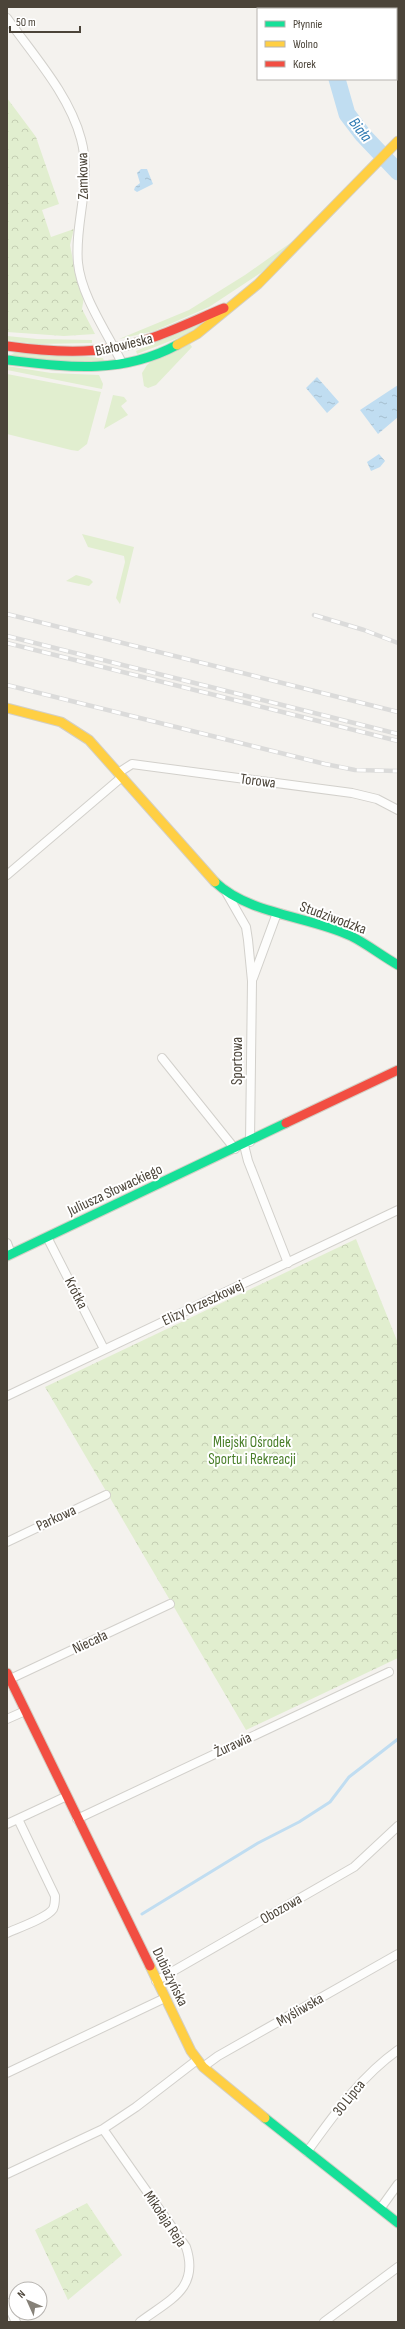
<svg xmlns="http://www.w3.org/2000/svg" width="405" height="2329" viewBox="0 0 405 2329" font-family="'Sofia Sans Condensed',sans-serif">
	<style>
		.grass { fill: #e1eecf }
		.forest { fill: url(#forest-crowns) }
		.water { fill: url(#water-ripples) }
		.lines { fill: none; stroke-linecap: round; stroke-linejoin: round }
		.stream { stroke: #c0ddf1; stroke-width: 3 }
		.river { stroke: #c0ddf1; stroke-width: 17 }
		.street-casing { stroke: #d2d0cb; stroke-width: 10 }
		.fast-casing { stroke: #d3cfc5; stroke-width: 11 }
		.slow-casing { stroke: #d3cfc5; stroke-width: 11 }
		.jam-casing { stroke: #d3cfc5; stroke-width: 11 }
		.street { stroke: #fdfdfc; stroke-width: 8 }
		.fast { stroke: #16e098; stroke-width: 9 }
		.slow { stroke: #ffcf43; stroke-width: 9 }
		.jam { stroke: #f24e42; stroke-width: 9 }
		.rail-casing { stroke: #dbdbda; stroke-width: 4.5 }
		.rail { stroke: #fff; stroke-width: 3; stroke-dasharray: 9; stroke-linecap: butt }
		.labels { text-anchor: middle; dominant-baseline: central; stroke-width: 4; stroke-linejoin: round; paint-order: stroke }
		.street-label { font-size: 15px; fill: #4b4439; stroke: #fff }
		.park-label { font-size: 15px; fill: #4a7f2a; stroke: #fff }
		.water-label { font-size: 16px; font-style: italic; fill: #2e7ab2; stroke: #fff }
	</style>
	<defs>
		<pattern id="forest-crowns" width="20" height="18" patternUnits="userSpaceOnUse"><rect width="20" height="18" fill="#e1eecf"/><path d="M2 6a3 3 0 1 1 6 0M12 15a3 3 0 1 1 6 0" fill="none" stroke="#c3cdb2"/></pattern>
		<pattern id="water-ripples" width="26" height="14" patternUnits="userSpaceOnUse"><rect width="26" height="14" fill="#c0ddf1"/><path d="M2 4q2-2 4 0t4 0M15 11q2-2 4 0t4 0" fill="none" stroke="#a6bfcf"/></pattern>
	</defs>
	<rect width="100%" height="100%" fill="#f4f2ee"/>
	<!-- grass -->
	<path class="grass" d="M296,239l-34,33 -53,35 -55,24 -35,8 70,-29 56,-35z
		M213,318l-30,18 -46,18 -1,-3z
		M7,336l30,3 55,1v3l-55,1 -30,-4z
		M190,344l2,3 -36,38 -8,3 -4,-2 -2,-13 5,-8 7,-6z
		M16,352l87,6 1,3 -48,1 -47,-6z
		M7,366l44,7 48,2 4,9 -1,5 -95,-19z
		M7,374l94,18 -14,52 -9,7 -7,-1 -64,-16z
		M113,395l11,2 3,4 -6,5 7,9 -24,14z
		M82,534l52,13 -14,57 -4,-6 9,-36 -1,-6 -36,-9z
		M76,575l14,4 3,3 -4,4 -23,-5z"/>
	<!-- forest -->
	<path class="forest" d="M7,98l29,39 23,67 -17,6 9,27 23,-8 -4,16 5,26 9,26 -2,12 13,25 -31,2 -57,-4z
		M356,1239l42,104v315l-152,72 -201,-343z
		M87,2203l35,52 -54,45 -33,-70z"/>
	<!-- water -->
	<path class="water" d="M141,169h6l6,15 -16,8 -3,-2 1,-3 5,-4 -3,-10z
		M317,377l22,25 -12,11 -21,-25z
		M398,385v32l-20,17 -18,-24z
		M379,454l6,7 -5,6 -9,4 -4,-9z"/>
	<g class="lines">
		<!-- stream -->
		<path class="stream" d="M142,1914l116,-71 41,-21 31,-20 19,-25 49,-38"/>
		<!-- river -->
		<path class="river" d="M345,9l1,-2
			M337,79l10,35 16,21 35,37"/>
		<!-- street casing -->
		<g class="street-casing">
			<path id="street" d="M7,18c26,37 62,76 74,121 12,43 -7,83 -3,124 3,33 30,71 44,100
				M118,773l14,-9 220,29 25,6 21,11
				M7,875l115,-98
				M226,892l20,35 2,13 4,41 -2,161
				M253,978l24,-65
				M162,1058l73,91
				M244,1145l4,16 40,102
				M47,1237l57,112
				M7,1243l4,11
				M7,1396l391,-186
				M7,1542l99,-47
				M10,1679l160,-75
				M7,1719l18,-8
				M77,1819l312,-147
				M7,1824l60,-28
				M7,1933c11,-5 40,-15 46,-24 2,-4 2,-9 2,-13l-37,-77
				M156,1981l198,-114 44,-41
				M203,2067l15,-11 180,-102
				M7,2073l158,-75
				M103,2129l83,118c14,42 -17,53 -46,75
				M307,2152c27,-37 53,-75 91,-102
				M7,2174l96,-45 33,-22 61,-47
				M380,2209l18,-25
				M7,2303l9,19
				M324,2322l74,-55"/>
		</g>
		<!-- fast casing -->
		<g class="fast-casing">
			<path id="fast" d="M7,360c60,7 114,15 170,-15
				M215,882c35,33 94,34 136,54 16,8 31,20 47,29
				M7,1256l279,-133
				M265,2118l133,105"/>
		</g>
		<!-- slow casing -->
		<g class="slow-casing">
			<path id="slow" d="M177,345l20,-11 61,-50 140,-143
				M7,708l54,14 28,18 126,142
				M150,1966l41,85 12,16 62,51"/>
		</g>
		<!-- jam casing -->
		<g class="jam-casing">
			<path id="jam" d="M7,346c35,5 72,8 107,2 39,-7 74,-25 110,-40
				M286,1123l112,-53
				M7,1673l143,293"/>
		</g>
		<!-- street -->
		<use href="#street" class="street"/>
		<!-- fast -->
		<use href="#fast" class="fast"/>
		<!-- slow -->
		<use href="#slow" class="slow"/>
		<!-- jam -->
		<use href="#jam" class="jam"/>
		<!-- rail casing -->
		<g class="rail-casing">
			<path id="rail" d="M7,614l391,98
				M314,615l50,15 34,13
				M7,636l391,98
				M7,643l391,98
				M7,685l318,79 30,6 43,1"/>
		</g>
		<!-- rail -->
		<use href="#rail" class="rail"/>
	</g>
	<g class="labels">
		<!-- street labels -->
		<g class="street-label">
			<text transform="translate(83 176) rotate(-91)">Zamkowa</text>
			<text transform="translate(124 345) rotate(-13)">Białowieska</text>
			<text transform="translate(258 781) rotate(7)">Torowa</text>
			<text transform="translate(333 918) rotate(20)">Studziwodzka</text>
			<text transform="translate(237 1061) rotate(-90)">Sportowa</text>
			<text transform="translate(115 1190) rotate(-25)">Juliusza Słowackiego</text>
			<text transform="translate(76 1293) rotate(63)">Krótka</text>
			<text transform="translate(203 1303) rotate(-25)">Elizy Orzeszkowej</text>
			<text transform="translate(56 1518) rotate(-25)">Parkowa</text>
			<text transform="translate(90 1642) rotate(-25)">Niecała</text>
			<text transform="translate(233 1745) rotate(-25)">Żurawia</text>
			<text transform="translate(281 1909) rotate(-30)">Obozowa</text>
			<text transform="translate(170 1977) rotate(64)">Dubiażyńska</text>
			<text transform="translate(300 2010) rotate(-30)">Myśliwska</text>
			<text transform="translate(349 2098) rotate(-51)">30 Lipca</text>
			<text transform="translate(165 2219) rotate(56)">Mikołaja Reja</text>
		</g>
		<!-- park labels -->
		<g class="park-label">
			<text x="252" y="1442">Miejski Ośrodek<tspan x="252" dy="17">Sportu i Rekreacji</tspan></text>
		</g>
		<!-- water labels -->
		<g class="water-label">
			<text transform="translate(360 130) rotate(51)">Biała</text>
		</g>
	</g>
	<!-- border -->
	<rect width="405" height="2329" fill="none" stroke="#4b4439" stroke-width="16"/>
	<!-- legend -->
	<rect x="257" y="8" width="140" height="72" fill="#ffffff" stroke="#b7b4b0"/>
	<rect x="265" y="21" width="20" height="6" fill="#16e098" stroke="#b7b4b0"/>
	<text x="293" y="28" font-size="12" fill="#4b4439">Płynnie</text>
	<rect x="265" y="41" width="20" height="6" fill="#ffcf43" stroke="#b7b4b0"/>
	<text x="293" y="48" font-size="12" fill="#4b4439">Wolno</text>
	<rect x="265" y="61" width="20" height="6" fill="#f24e42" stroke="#b7b4b0"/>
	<text x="293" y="68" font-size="12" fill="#4b4439">Korek</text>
	<!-- north arrow -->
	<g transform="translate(28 2301) rotate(315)"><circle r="19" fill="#ffffff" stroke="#b7b4b0"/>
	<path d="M0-3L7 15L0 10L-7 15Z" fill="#868178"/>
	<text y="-6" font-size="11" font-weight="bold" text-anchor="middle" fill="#4b4439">N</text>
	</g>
	<!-- scale -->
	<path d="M10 26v6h70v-6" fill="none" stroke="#4b4439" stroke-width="2"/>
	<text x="16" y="26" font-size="12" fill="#4b4439" stroke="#ffffff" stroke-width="3" paint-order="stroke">50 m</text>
</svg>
